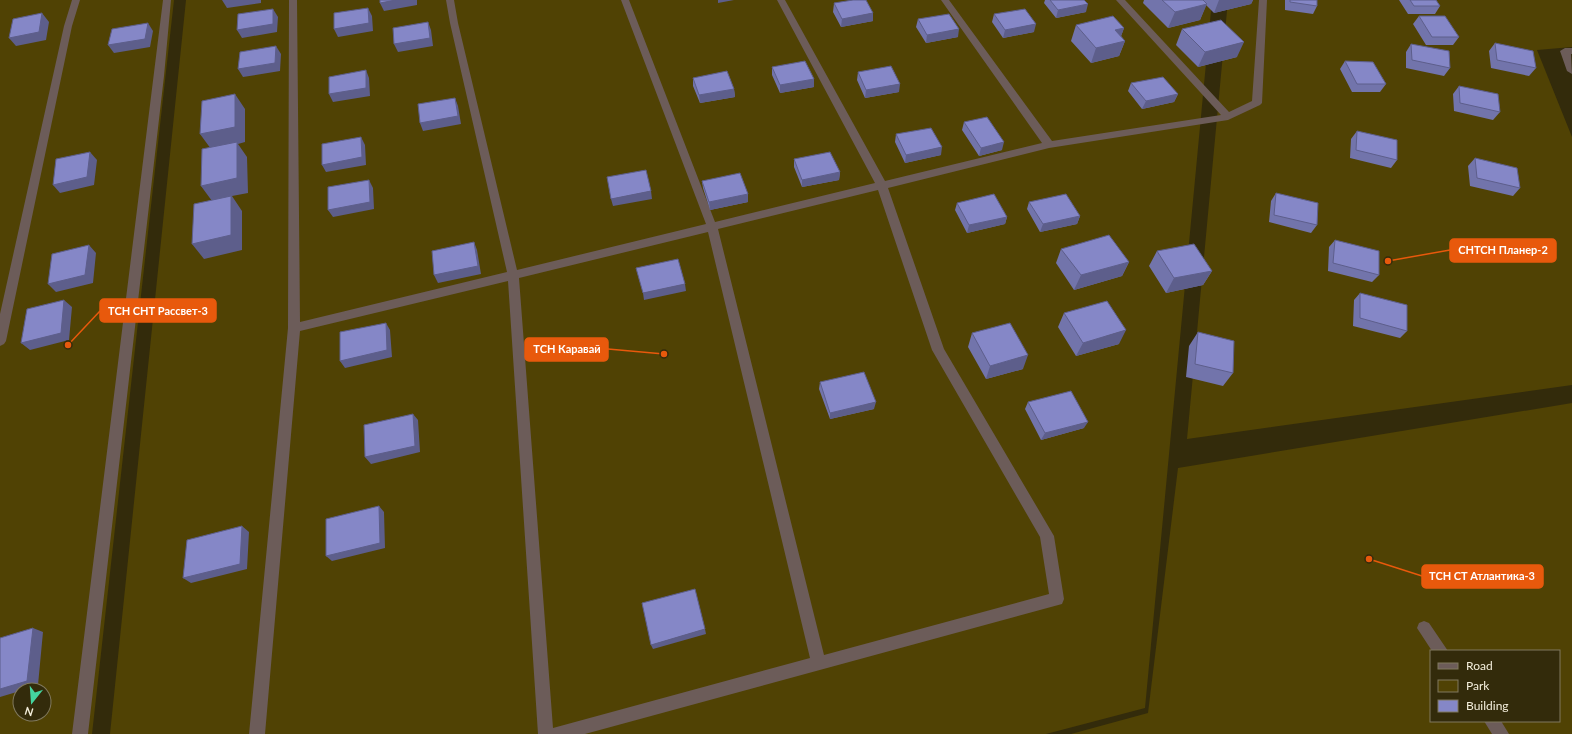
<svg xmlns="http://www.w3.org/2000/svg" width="1572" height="734" viewBox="0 0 1572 734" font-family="Lato,sans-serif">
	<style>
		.green { fill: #504204; fill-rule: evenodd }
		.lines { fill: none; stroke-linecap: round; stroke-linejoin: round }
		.minor { fill: #6c5c59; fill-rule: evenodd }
		.wall { fill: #7274ab }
		.shaded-wall { fill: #5d5e8b }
		.building { fill: #8587c7; stroke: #5d5e8b }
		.leader { fill: none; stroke: #e8590c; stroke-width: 1.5 }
		.callout-dot { fill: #e8590c; stroke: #332b0b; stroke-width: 1.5 }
		.callout { fill: #e8590c; stroke: #e8590c; stroke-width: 1.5 }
		.callout-label { font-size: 11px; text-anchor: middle; font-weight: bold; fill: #fff }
	</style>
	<rect width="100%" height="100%" fill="#332b0b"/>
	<!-- green -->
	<path class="green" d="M0,0h174l-82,734h-92zM20,690h24v24h-24z
		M186,0h1026l-67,708 -99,26h-936z
		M1228,0h344v47l-35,3 35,87v248l-385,54z
		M1572,403v331h-501l77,-21 30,-245zM1431,651h128v70h-128z"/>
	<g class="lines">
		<!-- minor -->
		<path class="minor" d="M72,0h8l-8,26 -66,315 -2,3 -4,2v-32l64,-288z
			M163,0h8l-7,76 -76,658h-16z
			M289,0h8l3,322 207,-50 -57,-249 -4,-23h8l4,23 59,247 189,-46 -85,-224h8l86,222 160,-39 -98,-183h8l100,181 157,-38 -101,-143h8l103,141 169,-26 -105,-115h9l104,112 23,-11 7,-101h8l-5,103 -2,2 -32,15 -179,28 -161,40 56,161 110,187 10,63 -2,5 -477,130h-47l-30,-453 -208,50 -35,403h-16l39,-406zM878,190l54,160 108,187 9,57 -225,61 -106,-426zM708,232l102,426 -257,70 -34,-450z
			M1565,48h7v6h-1l1,20 -5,-3 -7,-20z
			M1424,621l5,2 19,28h-16l-15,-23 2,-5z
			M1484,721h17l8,13h-17z"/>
	</g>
	<!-- wall -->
	<path class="wall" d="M1045,0h39l2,12 -30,6 -12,-15z
		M1144,0h109l-2,4 -37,9 -8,-8 -6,15 -32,8 -25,-25z
		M1285,0h32v6l-4,8 -28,-4z
		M1399,0h37l4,6 -5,8h-27z
		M834,3l39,18 -32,6 -8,-15z
		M994,14l40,18 -31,6 -11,-16z
		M1419,16l40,21 -6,8h-27l-13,-21z
		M918,19l40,18 -32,6 -10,-16z
		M1076,25l48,3 -3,8 4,5 -6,15 -28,7 -20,-22z
		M1182,29l55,28 -39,10 -22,-22z
		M1495,43l41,25 -7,8 -38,-8 -2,-17z
		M1411,44l39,24 -6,8 -38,-8v-16z
		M1345,61l41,23 -6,8h-28l-12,-23z
		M772,67l42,12v8l-34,6 -8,-18z
		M858,72l41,20 -34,6 -8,-18z
		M693,78l41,11 1,8 -35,6 -7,-17z
		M1131,83l47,11 -4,8 -32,7 -14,-18z
		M1459,86l41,26 -7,8 -39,-9 -1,-17z
		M964,122l38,28 -23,6 -17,-26z
		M1357,131l40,29 -6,8 -41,-10 1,-19z
		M896,134l45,21 -36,8 -10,-21z
		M1475,158l45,30 -7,8 -43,-10 -2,-20z
		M794,159l46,13 -1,8 -37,7 -8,-20z
		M702,181l46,13v8l-38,8 -7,-22z
		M1276,193l41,32 -6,8 -42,-11 2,-21z
		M1029,202l51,14 -3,8 -37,8 -13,-23z
		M957,203l50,14 -2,7 -38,9 -12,-23z
		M1335,240l44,35 -7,7 -44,-11 1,-24z
		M1061,249l68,13 -7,14 -48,14 -18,-27z
		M1157,251l55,20 -9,14 -37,8 -17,-27z
		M1360,293l47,38 -7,7 -47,-12 1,-26z
		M1064,313l55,31 -43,12 -18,-29z
		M1198,332l35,41 -10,13 -37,-9 3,-31z
		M972,333l51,36 -37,10 -18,-32z
		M820,382l54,27 -44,10 -11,-30z
		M1028,402l56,26 -43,12 -16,-31z"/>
	<!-- shaded-wall -->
	<path class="shaded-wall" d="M222,0h39v3l-34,5z
		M396,0h21v5l-33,6 -4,-8z
		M718,0h16l-16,3z
		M1219,0h34l-2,4 -37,9z
		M1088,4l-2,8 -30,6 2,-8z
		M1207,4l-7,16 -32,8 7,-16z
		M368,8l4,8 1,15 -35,6 -4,-8z
		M273,9l5,8 -1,15 -35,6 -5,-8z
		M42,13l7,9 -3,18 -30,6 -7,-8z
		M873,13v8l-32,6 1,-8z
		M428,22l3,8 2,16 -35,6 -4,-8z
		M148,23l5,8 -3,16 -36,6 -6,-8z
		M1036,24l-2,8 -31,6 2,-8z
		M1124,28l-5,14 6,-1 -6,15 -28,7 5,-15 19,-18z
		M959,29l-1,8 -32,6 1,-8z
		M1244,42l-7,15 -39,10 7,-15z
		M276,46l5,8 -1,17 -37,6 -5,-8z
		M366,70l3,8 1,18 -37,6 -4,-8z
		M814,79v8l-34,6v-8z
		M900,84l-1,8 -34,6 1,-8z
		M734,89l1,8 -35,6 -1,-8z
		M235,94l10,15v33l-7,2 9,13 1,36 -16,3 10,15v39l-38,9 -12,-15 20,-43 -11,-15 10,-37 -11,-15z
		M1178,94l-4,8 -32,7 4,-8z
		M455,98l3,8 3,18 -38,7 -3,-8z
		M361,137l4,8 1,20 -40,7 -4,-7z
		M1004,142l-2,8 -23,6 2,-8z
		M942,147l-1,8 -36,8 1,-8z
		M90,152l7,8 -3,25 -34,8 -7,-8z
		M840,172l-1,8 -37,7v-7z
		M369,180l4,8 1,21 -41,8 -5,-7z
		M651,191l1,8 -39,7 -2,-7z
		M748,194v8l-38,8 -1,-8z
		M1080,216l-3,8 -37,8 3,-8z
		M1007,217l-2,7 -38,9 2,-8z
		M474,242l3,8 4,24 -43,9 -4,-8z
		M89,245l7,8 -3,30 -37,9 -8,-8z
		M1129,262l-7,14 -48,14 7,-15z
		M1212,271l-9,14 -37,8 8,-15z
		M685,284l1,7 -42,9 -1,-7z
		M64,300l8,7 -3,33 -39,10 -9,-7z
		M386,323l4,7 2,27 -47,11 -5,-7z
		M1126,330l-7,14 -43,12 7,-13z
		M1028,355l-5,14 -37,10 4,-13z
		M876,402l-2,7 -44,10v-6z
		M413,414l5,6 2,32 -49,12 -6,-7z
		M1088,422l-4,6 -43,12 4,-7z
		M379,506l5,6 1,36 -53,13 -6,-5z
		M242,526l7,6 -2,37 -56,14 -8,-5z
		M33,628l10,4 -5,53 -18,5v1l-20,6v-8z
		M705,629l1,5 -53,15 -2,-4z"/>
	<!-- building -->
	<path class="building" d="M380,0h16l-16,3z
		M853,0h13l7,13 -31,6 -8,-16z
		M1050,0h34l4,4 -30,6z
		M1162,0h41l4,4 -32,8z
		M1290,0h27v6l-27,-4z
		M1410,0h26l4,6h-26z
		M368,8l1,15 -35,6v-16z
		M273,9v15l-36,6 1,-16z
		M1025,9l11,15 -31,6 -11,-16z
		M42,13l-3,19 -30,6 4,-19z
		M949,14l10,15 -32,6 -9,-16z
		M1113,16l11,12 -9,2 10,11 -29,7 -20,-23z
		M1419,16h26l14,21h-27z
		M1221,20l23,22 -39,10 -23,-23z
		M428,22l2,16 -36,6 -1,-16z
		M148,23l-3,16 -37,6 4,-16z
		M1495,43l38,8 3,17 -39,-8z
		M1411,44l38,7 1,17 -38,-8z
		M276,46l-1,17 -37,6 2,-17z
		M805,61l9,18 -34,6 -8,-18z
		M1345,61l28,1 13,22h-29z
		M891,66l9,18 -34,6 -8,-18z
		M366,70v18l-37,6v-17z
		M727,71l7,18 -35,6 -6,-17z
		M1163,77l15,17 -32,7 -15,-18z
		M1459,86l39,8 2,18 -40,-9z
		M235,94v33l-35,7 2,-33z
		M455,98l3,18 -38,7 -2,-19z
		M987,117l17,25 -23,6 -17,-26z
		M931,128l11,19 -36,8 -10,-21z
		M1357,131l40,9v20l-41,-10z
		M361,137l1,20 -40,8v-21z
		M237,142v36l-36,8 1,-37z
		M90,152l-3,25 -34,8 3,-26z
		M830,152l10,20 -38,8 -8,-21z
		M1475,158l42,10 3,20 -43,-10z
		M646,170l5,21 -40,8 -4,-22z
		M740,173l8,21 -39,8 -7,-21z
		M369,180l1,22 -42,8v-23z
		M1276,193l42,10 -1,22 -43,-10z
		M994,194l13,23 -38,8 -12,-22z
		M1066,194l14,22 -37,8 -14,-22z
		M231,196v39l-39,9 2,-40z
		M1109,235l20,27 -48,13 -20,-26z
		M1335,240l44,11v24l-46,-12z
		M474,242l4,24 -44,9 -2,-24z
		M1194,244l18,27 -38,7 -17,-27z
		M89,245l-4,30 -37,9 4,-30z
		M678,259l7,25 -42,9 -7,-25z
		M1360,293l47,12v26l-47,-13z
		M64,300l-3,33 -40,10 6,-34z
		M1107,301l19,29 -43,13 -19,-30z
		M386,323l1,27 -47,11v-29z
		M1010,323l18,32 -38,11 -18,-33z
		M1198,332l36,9 -1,32 -38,-9z
		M864,372l12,30 -46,11 -10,-31z
		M1071,391l17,31 -43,11 -17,-31z
		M413,414l2,32 -50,11 -1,-32z
		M379,506l1,37 -54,13v-37z
		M242,526l-2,38 -57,14 4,-38z
		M695,589l10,40 -54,16 -9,-42z
		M33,628l-6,53 -27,8v-51z"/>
	<!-- callouts -->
	<path class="leader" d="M1388 261L1450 250M68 345L100 311M664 354L608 349M1369 559L1422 576"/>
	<g class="callout-dot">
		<circle cx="1388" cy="261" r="4"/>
		<circle cx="68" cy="345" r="4"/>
		<circle cx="664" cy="354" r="4"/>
		<circle cx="1369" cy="559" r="4"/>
	</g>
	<g class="callout">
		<rect x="1450" y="239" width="106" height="23" rx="4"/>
		<rect x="100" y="299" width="116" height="23" rx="4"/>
		<rect x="525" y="338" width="83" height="23" rx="4"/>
		<rect x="1422" y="565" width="121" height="23" rx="4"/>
	</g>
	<g class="callout-label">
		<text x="1503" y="254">СНТСН Планер-2</text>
		<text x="158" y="315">ТСН СНТ Рассвет-3</text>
		<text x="567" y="353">ТСН Каравай</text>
		<text x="1482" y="580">ТСН СТ Атлантика-3</text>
	</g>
	<!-- legend -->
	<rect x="1430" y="650" width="130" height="72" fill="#332b0b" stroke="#80795f"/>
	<rect x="1438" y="663" width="20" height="6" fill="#6c5c59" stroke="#80795f"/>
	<text x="1466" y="670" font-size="12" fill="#f3eedc">Road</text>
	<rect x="1438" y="680" width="20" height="12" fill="#504204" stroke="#80795f"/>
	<text x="1466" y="690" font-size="12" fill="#f3eedc">Park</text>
	<rect x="1438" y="700" width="20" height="12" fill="#8587c7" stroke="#80795f"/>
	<text x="1466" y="710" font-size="12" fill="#f3eedc">Building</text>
	<!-- north arrow -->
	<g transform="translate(32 702) rotate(197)"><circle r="19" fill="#332b0b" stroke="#80795f"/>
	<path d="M0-3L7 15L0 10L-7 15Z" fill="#44d49f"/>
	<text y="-6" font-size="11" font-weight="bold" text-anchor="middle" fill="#f3eedc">N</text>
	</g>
</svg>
